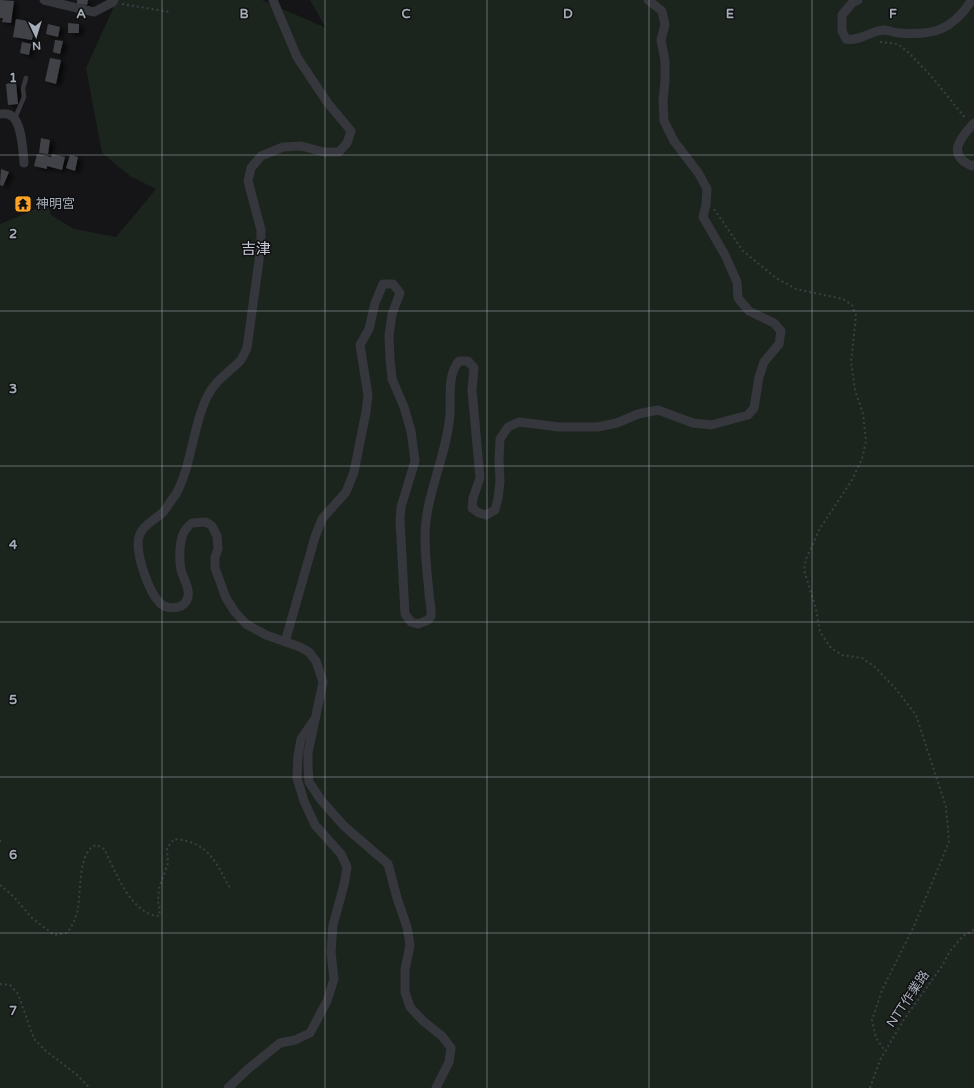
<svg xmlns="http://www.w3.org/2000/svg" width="974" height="1088" viewBox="0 0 974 1088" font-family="'Varela Round','Noto Sans JP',sans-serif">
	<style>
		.green { fill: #1c251d }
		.building { fill: #414347; filter: url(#shadow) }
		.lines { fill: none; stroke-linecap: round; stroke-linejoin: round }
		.path { stroke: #3b3e43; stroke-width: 2; stroke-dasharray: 2 3; stroke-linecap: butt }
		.lane { stroke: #35373c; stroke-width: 4.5 }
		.street { stroke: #35373c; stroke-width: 9 }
		.grid { fill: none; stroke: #a5adb8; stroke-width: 1; stroke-opacity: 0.55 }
		.labels { text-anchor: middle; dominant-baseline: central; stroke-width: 3; stroke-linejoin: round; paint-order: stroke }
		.poi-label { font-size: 13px; fill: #a5adb8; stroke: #101012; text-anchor: start }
		.street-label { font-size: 13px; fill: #a5adb8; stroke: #101012 }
		.quarter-label { font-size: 15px; fill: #c7cbd4; stroke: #101012 }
		.grid-label { font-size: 13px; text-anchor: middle; font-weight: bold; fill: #a5adb8; stroke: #101012; stroke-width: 3; stroke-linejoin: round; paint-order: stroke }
	</style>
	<defs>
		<filter id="shadow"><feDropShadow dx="4.5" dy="2.5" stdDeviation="2" flood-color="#0009"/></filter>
	</defs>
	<rect width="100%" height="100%" fill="#151517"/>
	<!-- green -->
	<path class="green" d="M117,0h145l64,28 -16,-28h664v1088h-974v-864l48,-20 3,11 23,14 42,8 40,-48 -26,-13 -28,-23 -16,-85z"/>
	<!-- building -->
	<path class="building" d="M0,0l14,1 -3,22 -9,-1 1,-4h-3z
		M77,0h11l-1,5 -10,-1z
		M16,19l12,2v3l7,2 -3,14 -19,-3z
		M68,23l11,1v9h-11z
		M48,24l12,3 -2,10 -12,-3z
		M55,40l8,1 -3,13 -7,-2z
		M22,42l9,2 -2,11 -9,-2z
		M50,58l11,2 -5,24 -11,-3z
		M16,82l2,22 -10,1 -2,-21z
		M41,138l9,2 -2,14 -9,-1z
		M37,154l14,3 1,-3 13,3 -3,13 -15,-4v3l-13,-3z
		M70,155l8,2 -3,14 -9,-3z
		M1,169l8,3 -6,14 -3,-1z"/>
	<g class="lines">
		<!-- path -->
		<path class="path" d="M122,4l48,8
			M880,42l18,2 11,9 23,24 34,42
			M714,209l29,42 33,27 20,11 47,10 9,6 4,11 -5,46 4,28 8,24 3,27 -4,18 -10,21 -33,50 -13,29 -2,11 12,39 4,23 11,16 11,7 20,3 13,9 21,22 20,26 30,92 3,35 -35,84 -32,64 -10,30 4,18 9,13
			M0,840v3
			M0,885l14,12 18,21 22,17 13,-2c6,-8 9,-15 11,-25 3,-16 0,-59 19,-63l7,4c11,21 27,66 55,67l1,-6 -2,-9 1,-13 9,-25 -1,-15 7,-9c36,3 41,23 57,51
			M0,984l10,1 8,9 16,45 12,12 30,23 14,14
			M870,1088l10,-28 23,-39 39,-55 8,-15 13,-15 11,-6"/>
		<!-- lane -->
		<path class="lane" d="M15,118l9,-21 -1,-9 3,-10"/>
		<!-- street -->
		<path class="street" d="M44,0l50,12 19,-10 1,-2
			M273,0l24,57 30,45 24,29 -4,12 -8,9h-15l-23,-6 -18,1 -22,9 -10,12 -3,13 13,49v16l-14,102c-2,4 -4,9 -7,13 -13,13 -26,20 -34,38 -14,31 -14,65 -30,95 -4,5 -8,12 -12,17 -7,8 -20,13 -24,23 -7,16 9,59 21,70 5,5 17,5 23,0 10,-10 0,-23 -3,-34 -2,-11 -2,-28 3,-38 2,-4 6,-7 8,-9l14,-1 6,4 5,10 1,13 -3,8v11l11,30 9,14 11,12 20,11 34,12 9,5 7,9 7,21 -15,71v13l1,16 12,18 23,26 44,38 9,34 10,29 3,18 -5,25v22l5,15 13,14 19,15 9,12 -2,14 -13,26
			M858,0l-6,3 -10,12v16l4,8c13,3 24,-8 38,-9 5,0 10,3 15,3 35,3 53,-3 73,-33
			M0,114c3,0 7,-1 10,1 12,5 13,37 14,48
			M974,123c-14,15 -28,32 -2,43l2,-1
			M285,642l30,-105 7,-18 24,-27 8,-20 12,-60 2,-17 -8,-50 9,-16 6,-26 8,-19h10l7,9 -8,21 -3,22 1,23 2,20 12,28 7,24 4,30 -14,46 -1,13 5,94 6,8 7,2 10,-4 3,-4c1,-8 -2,-16 -2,-24 -2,-18 -4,-37 -4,-55 0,-42 22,-81 25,-123 1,-17 -3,-39 9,-53h9l6,7 -2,22 8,88 -7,20 -1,10 7,5 7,2 9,-5 3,-12 2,-17 -1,-21 1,-21 8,-12 11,-5 40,5h38l20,-4 21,-9 20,-4 35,13 18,2 37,-10 6,-7 5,-31 5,-15 15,-18 2,-13 -7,-8 -25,-12 -11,-13 -1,-16 -12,-27 -22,-38 3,-12 1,-16 -8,-15 -25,-33 -10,-20 -1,-20 2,-20v-20l-4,-21 4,-15 -3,-14 -14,-11
			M228,1088l20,-19 32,-26 15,-3 15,-7 17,-32 7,-22 -3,-27 2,-27 11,-40 3,-18 -6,-13 -26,-29 -11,-24 -7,-23 1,-22 3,-17 13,-19"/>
	</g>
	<!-- grid -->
	<path class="grid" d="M162,0v1088M325,0v1088M487,0v1088M649,0v1088M812,0v1088M0,155h974M0,311h974M0,466h974M0,622h974M0,777h974M0,933h974"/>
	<!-- icons -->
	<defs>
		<g id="temple-square" transform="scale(0.9)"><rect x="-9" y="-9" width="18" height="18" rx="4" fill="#ffa424" stroke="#101012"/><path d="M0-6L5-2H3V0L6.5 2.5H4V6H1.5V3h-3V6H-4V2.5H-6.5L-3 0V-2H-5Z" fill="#111"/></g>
	</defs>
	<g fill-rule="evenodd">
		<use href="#temple-square" x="23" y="204"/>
	</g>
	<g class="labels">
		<!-- poi labels -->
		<g class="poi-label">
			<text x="36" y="204">神明宮</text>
		</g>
		<!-- street labels -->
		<g class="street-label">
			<text transform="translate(908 999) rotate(-56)">NTT作業路</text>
		</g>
		<!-- quarter labels -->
		<g class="quarter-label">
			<text x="256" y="249">吉津</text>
		</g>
	</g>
	<g class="grid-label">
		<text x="81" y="18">A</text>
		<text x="244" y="18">B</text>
		<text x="406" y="18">C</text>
		<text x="568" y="18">D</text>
		<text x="730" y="18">E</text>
		<text x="893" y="18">F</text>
		<text x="13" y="82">1</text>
		<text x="13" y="238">2</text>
		<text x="13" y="393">3</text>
		<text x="13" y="549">4</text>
		<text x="13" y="704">5</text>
		<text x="13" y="859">6</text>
		<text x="13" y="1015">7</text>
	</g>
	<!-- north arrow -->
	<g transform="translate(36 36) rotate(176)" stroke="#101012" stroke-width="3" paint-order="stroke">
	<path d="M0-3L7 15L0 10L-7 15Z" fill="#a5adb8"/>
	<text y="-6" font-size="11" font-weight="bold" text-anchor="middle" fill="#a5adb8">N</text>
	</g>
</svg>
